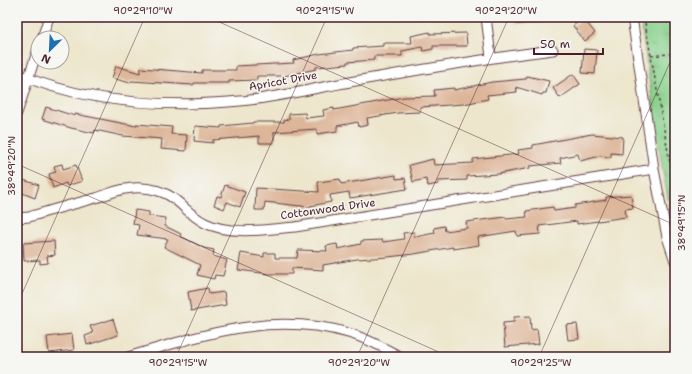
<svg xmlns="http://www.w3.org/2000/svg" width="692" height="374" viewBox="0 0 692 374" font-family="'Shantell Sans',sans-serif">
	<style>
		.park { fill: url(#park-tufts); stroke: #6a785c }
		.building { fill: #ddb598 }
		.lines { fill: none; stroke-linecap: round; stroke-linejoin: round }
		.minor-casing { stroke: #623d43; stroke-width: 11 }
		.path { stroke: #623d43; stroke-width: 1.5; stroke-dasharray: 3 3; stroke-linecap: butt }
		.minor { stroke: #fff; stroke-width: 9 }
		.ticks { fill: none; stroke: #4a1f2b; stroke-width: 1; stroke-opacity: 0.45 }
		.labels { text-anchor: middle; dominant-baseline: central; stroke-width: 3; stroke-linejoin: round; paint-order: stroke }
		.street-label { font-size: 11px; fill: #4a1f2b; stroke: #f6f6f2 }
		.neatline { fill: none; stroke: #4a1f2b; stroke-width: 1.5 }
		.ticks-label { font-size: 10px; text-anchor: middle; fill: #4a1f2b }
	</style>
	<defs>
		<pattern id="park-tufts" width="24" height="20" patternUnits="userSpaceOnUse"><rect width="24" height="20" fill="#89d28d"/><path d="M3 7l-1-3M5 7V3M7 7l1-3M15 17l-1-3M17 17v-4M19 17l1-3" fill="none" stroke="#78b47a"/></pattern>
	</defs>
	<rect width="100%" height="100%" fill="#f6f6f2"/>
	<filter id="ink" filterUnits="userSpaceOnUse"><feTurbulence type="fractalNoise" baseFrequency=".025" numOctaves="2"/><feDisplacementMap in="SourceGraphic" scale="8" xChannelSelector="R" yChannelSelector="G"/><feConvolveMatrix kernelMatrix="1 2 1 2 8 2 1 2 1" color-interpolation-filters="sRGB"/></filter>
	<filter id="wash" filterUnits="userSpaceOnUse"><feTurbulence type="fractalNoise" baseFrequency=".012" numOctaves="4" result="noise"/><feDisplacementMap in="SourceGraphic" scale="16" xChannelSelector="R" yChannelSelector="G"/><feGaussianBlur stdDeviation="0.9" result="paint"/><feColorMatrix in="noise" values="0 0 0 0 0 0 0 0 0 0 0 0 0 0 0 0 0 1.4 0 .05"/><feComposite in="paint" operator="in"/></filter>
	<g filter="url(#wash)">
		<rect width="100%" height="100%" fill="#ede6cc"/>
		<!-- park -->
		<path class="park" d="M640,17h35v216l-13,-65z"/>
		<g id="blocks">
			<!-- building -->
			<path class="building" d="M515,17h27v6l-26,1z
				M583,18l12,15 -10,8 -12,-15z
				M430,32v2l36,-1 1,13h-34v3l-10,2 -1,-4 -20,4v5h-28v4l-27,2v2l-31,3v2l-32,7h-27v4l-28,1v2h-35l-1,2 -62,-4 -1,2 -18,-5 4,-12 24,7 1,-5 61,5v-3h34v-4l58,-3 -1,-3 26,-6 34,-4v-2l30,-2v-3h29l-1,-7z
				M584,49l13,1 -2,24 -13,-1z
				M573,74l7,10 -20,14 -7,-10z
				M527,76l22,5 -3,12h-3l-1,2 -26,-8 1,5 -30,3 1,4 -24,5 -44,3v5l-22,1 -31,5 1,7 -9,2 -1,-5 -21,4v5l-20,3v-5l-43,3v11h-15v-7l-46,4v3l-19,-2 1,-15 26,2v-2l32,-3v-1h31v-2l5,-1v-5l16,-1 1,5 18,-2 -1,-6 11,-2v2l70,-13 31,-1 -1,-6 20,-2v2l38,-8 34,-3z
				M46,107l29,9v-2l61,12v-2l36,3 -1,7 16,1 -1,16 -25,-2 1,-10 -39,-3 -28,-6 -1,3 -23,-5 -29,-9z
				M592,134l31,3 -1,17 -11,-1v4l-11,-1 -20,5 -2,-7 -18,4 1,5 -31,3v2l-32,6 -31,2v4l-29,1v3l-10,2 -2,-7 -13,3 -4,-17 24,-6 1,6 39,-2v-4l46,-5 -1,-4 15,-2v-3z
				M62,164l1,5 13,-4 6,16 -15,5 -1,-3 -13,5 -4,-14 7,-2 -2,-6z
				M396,175v4l9,-1 2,11 -57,9 -1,-6 -19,3 1,7 -21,4v1l-45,-5 -1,8h-9l1,-22 63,4 -1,-10 22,-3 1,5z
				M20,179l19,6 -4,13 -18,-7z
				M225,185l20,7 -5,15 -13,-5 -3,7 -10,-4 3,-9 4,1z
				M631,195l2,13 -8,1 1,8 -49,7v-3l-38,5 1,8 -23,2 -1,-5 -38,6 1,8 -26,4v-2l-39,7 -26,3 -31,2 -34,6v5l-31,-2v6h-23l-31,-4 3,-17 23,4v-4h11v5h22l1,-8 29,1 -1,-5 11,-2 1,5 23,-5v-3l21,-1 1,2 21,-3 -1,-6 11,-1 1,5 20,-4 -1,-5 10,-2 1,5 22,-3 -1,-6 40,-5v2l21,-2 -1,-6 27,-4 1,4 21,-3v-3l31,-5v-3z
				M135,210l14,2v4l17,2 -1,8 16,8 -1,2 24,12 10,2 -1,6 14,4 -4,16 -8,-1 -1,4 -17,-4 3,-10 -36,-18 4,-8 -31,-4 2,-10 -6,-1z
				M54,241l1,14 -8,1 1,7 -8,1v-4l-16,1 -1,-18z
				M208,288l1,6 15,-2 2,13 -35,6 -3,-19z
				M530,316l1,14 6,-1 2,15 -34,3 -2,-24 11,-1v-5z
				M113,319l5,16 -31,10 -2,-9 8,-3 -3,-7z
				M577,324l2,15 -11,1 -2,-15z
				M72,334l2,16 -25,3 -2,-16z"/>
		</g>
	</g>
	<g filter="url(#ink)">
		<use href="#blocks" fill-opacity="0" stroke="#623d43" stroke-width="1"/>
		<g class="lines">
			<!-- minor casing -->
			<g class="minor-casing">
				<path id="minor" d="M486,17l5,40
					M632,17l22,152 13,68 8,24
					M42,38l7,-21
					M17,74c70,29 148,34 223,27 37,-3 74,-13 110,-19 68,-12 135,-24 203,-32
					M17,113l21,-64
					M17,218l12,-1c22,-7 45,-13 67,-19 15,-5 31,-12 47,-10 35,3 37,22 62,35 27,13 62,6 90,4l359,-58
					M128,357c73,-22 144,-46 220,-24 19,5 36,15 53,24"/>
			</g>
			<!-- path -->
			<path class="path" d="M644,17l26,146 5,12
				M651,56l24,-3"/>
			<!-- minor -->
			<use href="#minor" class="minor"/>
		</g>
	</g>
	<!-- ticks -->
	<path class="ticks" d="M208,17l467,208M17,164l433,193M17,305l128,-288M176,357l151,-340M357,357l152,-340M539,357l136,-306"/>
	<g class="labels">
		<!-- street labels -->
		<g class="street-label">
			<text transform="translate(283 81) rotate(-10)">Apricot Drive</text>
			<text transform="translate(328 209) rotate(-8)">Cottonwood Drive</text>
		</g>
	</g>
	<!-- margin -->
	<rect width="692" height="374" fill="none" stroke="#f6f6f2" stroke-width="44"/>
	<!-- north arrow -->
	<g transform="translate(50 50) rotate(204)"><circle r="19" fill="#f6f6f2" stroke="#b1a0a2"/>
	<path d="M0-3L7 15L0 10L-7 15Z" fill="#1f6fb2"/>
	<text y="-6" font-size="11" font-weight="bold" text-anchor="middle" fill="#4a1f2b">N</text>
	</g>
	<!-- scale -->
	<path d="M534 48v6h69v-6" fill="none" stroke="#4a1f2b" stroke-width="2"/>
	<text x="540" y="48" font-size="12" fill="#4a1f2b" stroke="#f6f6f2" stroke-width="3" paint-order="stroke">50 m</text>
	<rect x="22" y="22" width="648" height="330" class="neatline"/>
	<g class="ticks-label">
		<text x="143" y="14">90°29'10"W</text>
		<text x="325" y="14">90°29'15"W</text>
		<text x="506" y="14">90°29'20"W</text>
		<text transform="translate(11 166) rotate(-90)" y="4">38°49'20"N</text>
		<text transform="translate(681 223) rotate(-90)" y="4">38°49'15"N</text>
		<text x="178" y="366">90°29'15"W</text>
		<text x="359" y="366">90°29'20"W</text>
		<text x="541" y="366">90°29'25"W</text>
	</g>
</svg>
